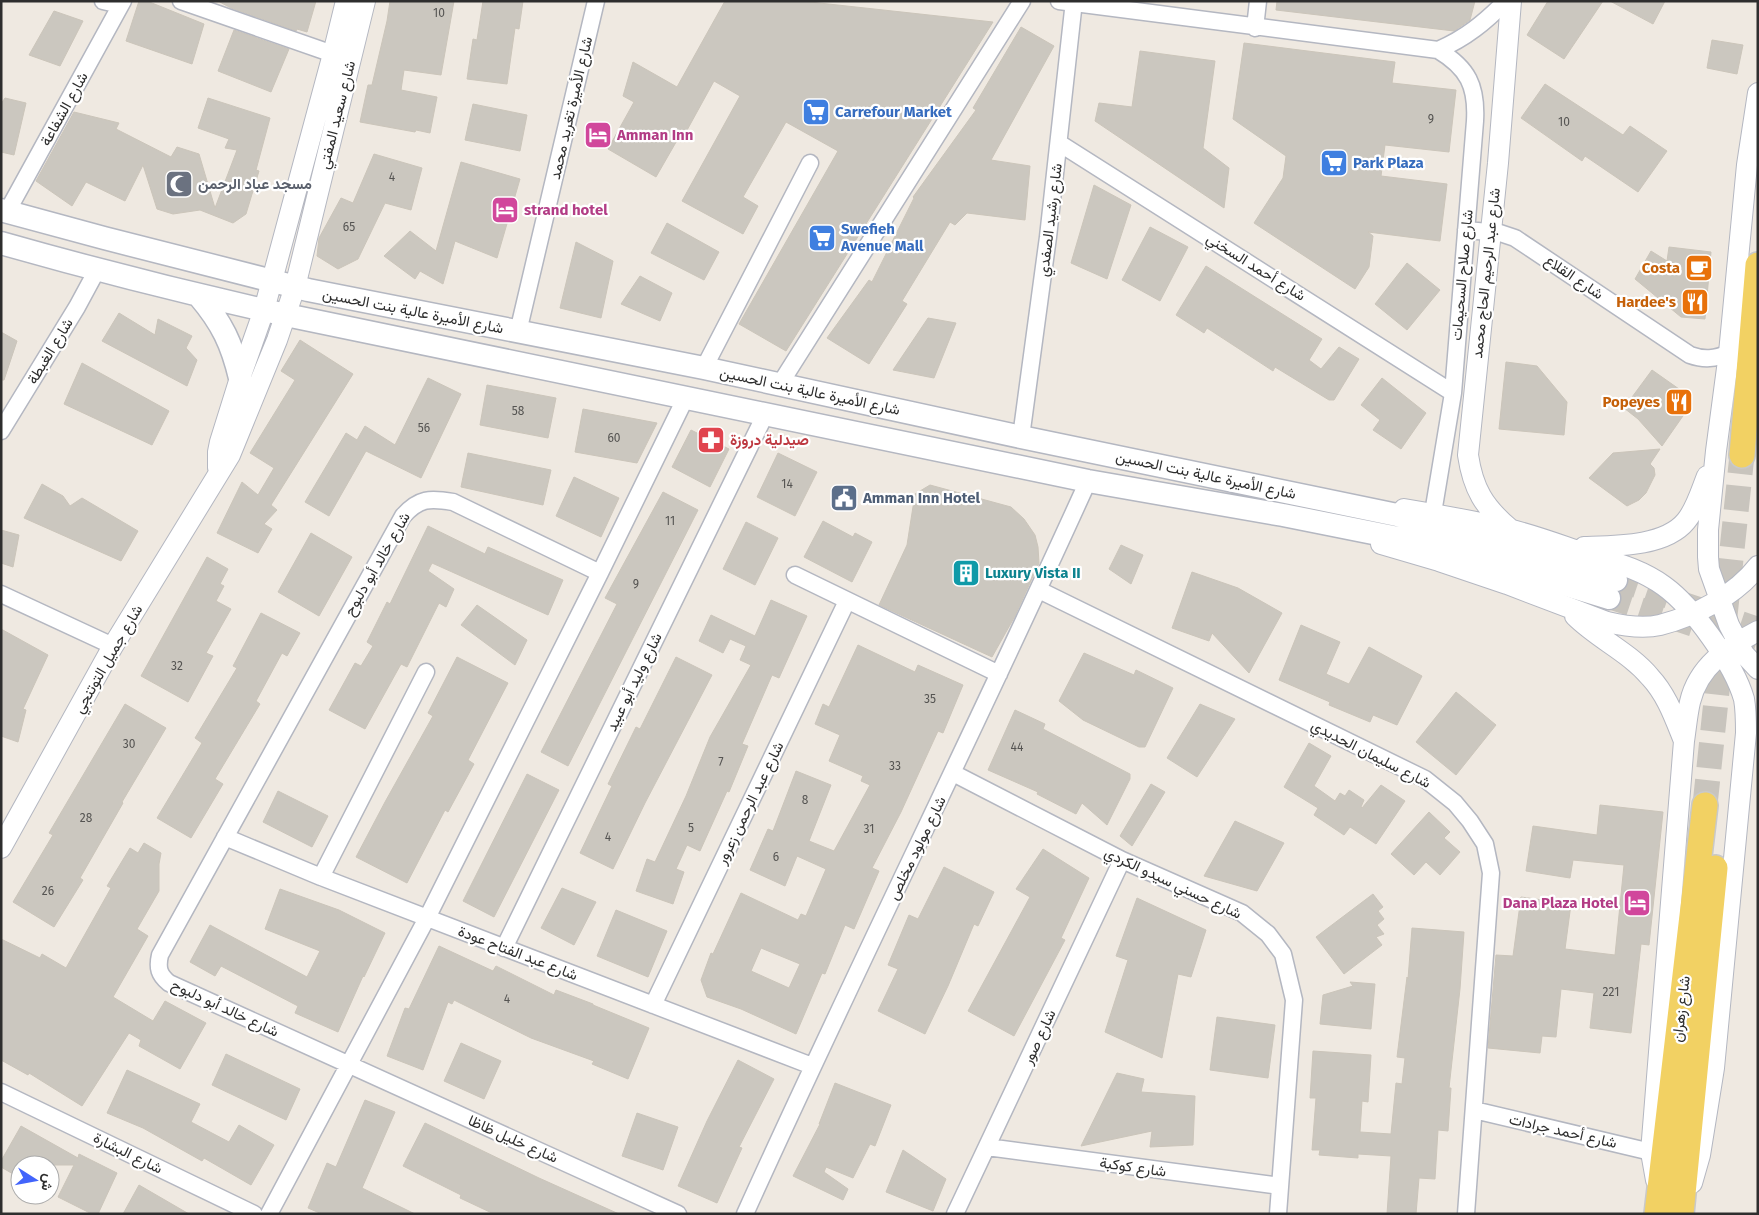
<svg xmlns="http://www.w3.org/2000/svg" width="1759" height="1215" viewBox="0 0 1759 1215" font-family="'Fira Sans',Vazirmatn,sans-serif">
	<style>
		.building { fill: #cbc7bf; stroke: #cbc5ba; fill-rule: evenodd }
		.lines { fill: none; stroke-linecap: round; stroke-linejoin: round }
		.secondary-tunnel { stroke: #c8c4bd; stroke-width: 22; stroke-dasharray: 22 11; stroke-linecap: butt }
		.primary-tunnel { stroke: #c8c4bd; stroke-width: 25; stroke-dasharray: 25 12; stroke-linecap: butt }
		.minor-casing { stroke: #b4b7c1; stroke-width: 19 }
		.tertiary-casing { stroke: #b4b7c1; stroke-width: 22 }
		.secondary-casing { stroke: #b4b7c1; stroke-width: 25 }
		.primary-casing { stroke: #c9c9c9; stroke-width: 28 }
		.minor { stroke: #fff; stroke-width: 16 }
		.tertiary { stroke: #fff; stroke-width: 20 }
		.secondary { stroke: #fff; stroke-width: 22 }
		.primary { stroke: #f2d163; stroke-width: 25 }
		.labels { text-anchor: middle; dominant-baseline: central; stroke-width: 4.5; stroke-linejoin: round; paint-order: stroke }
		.number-label { font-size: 12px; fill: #555452 }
		.street-label { font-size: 15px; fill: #2e2e2e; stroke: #fff }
		.shop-label { font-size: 15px; font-weight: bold; fill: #366cbe; stroke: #fff; text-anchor: start }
		.hotel-label { font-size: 15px; font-weight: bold; fill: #b23c85; stroke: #fff; text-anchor: start }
		.worship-label { font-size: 15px; font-weight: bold; fill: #5b616d; stroke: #fff; text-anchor: start }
		.food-label { font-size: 15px; font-weight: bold; fill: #c56008; stroke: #fff; text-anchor: end }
		.health-label { font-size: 15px; font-weight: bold; fill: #be3a42; stroke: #fff; text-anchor: start }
		.service-label { font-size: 15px; font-weight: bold; fill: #4e5e75; stroke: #fff; text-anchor: start }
		.culture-label { font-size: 15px; font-weight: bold; fill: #0d838f; stroke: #fff; text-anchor: start }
	</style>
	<rect width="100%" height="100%" fill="#efe9e1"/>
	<!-- building -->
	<path class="building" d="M139,1h8l57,23 -12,40 -66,-23z
		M218,1h98l-9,31 -10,-3 -1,2 -65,-23z
		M390,1h64l-13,74 -37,-5 -3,20 36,7 -7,36 -14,-3 -1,2 -55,-10 8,-37h4l15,-64z
		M483,1h40l-4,28 -4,-1 -8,56 -40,-5 6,-40 4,1z
		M725,1h76l192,21 -207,329 -47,-27 99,-173 -52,-29 -43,75 15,9 -15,28 -61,-33 58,-105 -26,-15 -28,51 -3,-2 -27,47 -48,-28 26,-47 -11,-6 10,-34 44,25z
		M1277,1h198l-5,19 -16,11 -178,-21z
		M1548,1h55l-39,58 -37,-24z
		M1610,1h55l-12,23z
		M54,11l29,10 -23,45 -31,-11z
		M1021,27l33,19 -63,114 39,6 -5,54 -58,-7 -12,12 -5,-3 -48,79 5,3 -38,60 -42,-26 42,-58 3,2 42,-84 -1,-1 63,-87 -3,-2z
		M234,30l55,19 -18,43 -53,-21z
		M1712,40l31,5 -6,29 -30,-6z
		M1244,43l151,19 -3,21 64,7 -7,62 -64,-7 -4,31 66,8 -7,57 -72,-9 5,4 -4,31 -14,22 -101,-66 29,-45 3,-22 -53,-37z
		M1140,51l75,10 -12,87 26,20 -5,40 -129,-87 4,-18 33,4z
		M1545,84l78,51 7,-9 37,25 -29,41 -53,-36 -3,5 -61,-43z
		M5,98l21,5 -12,52 -13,-3v-48z
		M208,98l62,20 -14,52 3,1 -13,43 -13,9 -33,-13 -27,4 -16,-5 -14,-44 -18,36 -39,-19 -14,24 -36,-25 38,-69 45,11 -3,6 55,28 6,-10 22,7 16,54 22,-58 -12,-2 4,-9 -31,-11z
		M473,104l54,11 -7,36 -55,-11z
		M374,154l48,14 -11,42 -26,-7 -27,56 -20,10 -21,-13 2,-18 22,-40 12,5z
		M461,162l59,17 -23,79 -42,-17 -12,43 -23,-13 -5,8 -31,-23 26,-25 26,20z
		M1094,185l37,20 -24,74 -36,-16z
		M667,223l52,29 -15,28 -53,-27z
		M1150,227l38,20 -28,54 -38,-21z
		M576,242l37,19 -12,57 -41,-10z
		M1669,247l42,5 -6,67 -24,-2 -46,-38 16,-28 16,10z
		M1407,263l33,27 -33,40 -32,-26z
		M1206,266l116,73 -13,21 12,9 18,-22 20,12 -25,41h-5l-54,-33 -2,4 -66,-43 -3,5 -28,-18z
		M640,276l32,17 -12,28 -39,-17z
		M119,313l36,22 3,-16 34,17 -6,12 11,12 -10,26 -85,-45z
		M928,318l28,5 -22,55 -41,-8z
		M1,332l16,9 -13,39h-3z
		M300,340l53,34 -82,131 6,5 -13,14 8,5 -14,24 -41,-20 25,-51 16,13 16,-27 -24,-15 45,-73 -14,-9z
		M1506,362l31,4 30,36 -3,33 -65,-6z
		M82,363l87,48 -17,34 -88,-41z
		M1652,370l27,19 -2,4 15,10 -30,43 -24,-27 -14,-11z
		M428,378l33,16 -40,84 -55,-27 -37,65 -24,-14 41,-69 11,7 8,-14 30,19z
		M1382,378l44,35 -25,36 -28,-19 7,-10 -19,-15z
		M487,385l69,13 -8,40 -68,-13z
		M583,409l74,14 -20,40 -62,-11z
		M691,430l38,19 -19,38 -38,-20z
		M1660,449l-10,15 4,4 1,7 -9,18 -7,7 -12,6 -38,-28 24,-25z
		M468,453l83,17 -8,35 -82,-18z
		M778,453l39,19 -22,44 -38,-19z
		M574,477l45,21 -18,39 -45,-21z
		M42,484l21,12 7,10 12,-8 56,33 -17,30 -97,-43z
		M930,485l81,22 13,12 11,16 3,12 1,16 -24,53 -23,41 -113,-52 28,-60 8,-51z
		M663,492l35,18 -130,256 -27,-14 76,-148 -12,-6z
		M823,521l30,16 2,-4 17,9 -20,40 -48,-25z
		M746,522l32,16 -23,47 -32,-16z
		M428,526l57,28 3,-7 75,33 -15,35 -116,-52 -4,8 26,18 -8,18 -7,-4 -32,64 -6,-3 -36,65 -36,-19 26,-47 6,3 12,-20 -6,-4 20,-40 3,2z
		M1,530l18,5 -6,32 -12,-4z
		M311,533l41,24 -33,59 -41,-24z
		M1121,545l22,10 -12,29 -22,-15z
		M207,557l21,12 -8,15 4,2 -8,15 15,8 -25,44 7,3 -25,46 -47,-26z
		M1192,572l46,16 44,25 -33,60 -37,-40 -3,8 -37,-13z
		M771,600l36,16 -28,62 -7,-3 -30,69 6,2 -19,46 -2,-1 -27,60 -13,-6 -11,24 8,3 -11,32 -37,-13 11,-32 8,3 31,-66 24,-59 41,-72 -11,-5 6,-14 -16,-7 -7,14 -24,-12 12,-26 44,21z
		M477,605l50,35 -12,25 -54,-40z
		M261,613l39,20 -13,23 -5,-3 -26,48 4,3 -45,75 8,5 -32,54 -34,-20 45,-75 -7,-5 42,-70 -4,-2z
		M1301,625l39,17 -14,32 23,10 20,-37 53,29 -25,49 -24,-10 -3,7 -41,-17 1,-3 -51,-22z
		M1,629l47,26 -25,54 3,1 -8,32 -17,-6z
		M858,645l57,27 3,-7 45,20 -20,48 -5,-2 -37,81 -29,56 7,3 -25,58 -9,-4 -20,49 -3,-1 -26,61 -55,-25 -34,-12 -6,-17 10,-27 2,1 28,-61 57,27 3,-6 5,2 20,-47 -29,-13 -12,30 -35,-16 18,-41 5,2 23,-60 35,14 -22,56 25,10 36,-66 -9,-4 2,-5 -34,-15 11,-26 -25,-11 8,-20 6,3zM761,948l39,16 -11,24 -38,-17z
		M1084,653l50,22 2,-5 37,18 -28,59h-6l-56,-27 -24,-19z
		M457,657l51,26 -40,77 6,4 -26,48 -3,-2 -38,73 -51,-26 29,-55 48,-86 -5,-3z
		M676,657l36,18 -67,128 -32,66 -33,-16 32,-67 -4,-2 28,-57 4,2z
		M1456,692l40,33 -40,50 -40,-33z
		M125,704l41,24 -44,74 1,1 -43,75 3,2 -29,47 -41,-25 40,-67 -4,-2z
		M1200,704l35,15 -38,58 -30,-19z
		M1015,710l30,14 -2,5 87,45v5l-23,46 -25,-22 -6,11 -39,-20 1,-2 -50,-22z
		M1309,743l22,13 -17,30 21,15 5,-8 5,3 4,-6 15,10 -3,7 1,1 19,-23 24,16 -29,43 -26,-17 -6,8 -30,-20 4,-7 -34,-21z
		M527,774l32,16 -65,127 -31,-16z
		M1151,784l14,8 -33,54 -12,-10z
		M278,791l50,25 -16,31 -49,-25z
		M1600,805l63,7 -14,133 -8,-1 -10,89 -41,-5 4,-35 -33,-4 -5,48 -14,-1 -2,17 -52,-5 8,-93 17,1 8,-59 50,7 -6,45 50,6 9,-90 -51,-5 -3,18 -44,-7 7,-45 64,9z
		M1429,812l21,20 -6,6 16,14 -20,23 -14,-13 -12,13 -23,-21z
		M1235,821l49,22 -27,48 -53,-15z
		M144,843l17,10 -2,11v27l-22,38 11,7 -35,61 40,24 12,-20 41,22 -26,46 -41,-23 2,-6 -12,-7 -47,73 -53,-33 -1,2 -27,-15v-121l39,19 2,-4 24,14 45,-80 -4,-2 23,-38 8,5z
		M1043,849l46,29 -28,60 4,2 -51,96 -46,-25 62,-114 -14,-8z
		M944,867l50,25 -16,34 -4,-2 -26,62 -23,48 -47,-23 20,-42 -10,-4 21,-50 9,4z
		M562,888l34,14 -22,43 -33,-17z
		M280,889l59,21 46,23 -21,44 -1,-1 -25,56 -43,-19 3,-7 -77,-40 -6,10 -25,-14 20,-37 97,52 13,-26 -55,-22z
		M1373,894l10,13 -5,4 6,8 -7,6 7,9 -8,3 6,8 -38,29 -28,-37z
		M1137,898l69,32 -15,47 -13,-3 -16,84 -57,-26 23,-72 -12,-4z
		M616,910l51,21 -19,46 -51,-21z
		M1412,928l52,4 -4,57 -11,99h2l-3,43 -10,-1 -3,49 -16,-1 -3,36h-29l4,-58 -33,-2v4l-39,-3 1,-5h-8l4,-52h-6l3,-47 58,4 -3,47 -6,-1 -2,31 31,2 5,-51 6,1 3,-26 -8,-1 10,-80 1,2z
		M439,946l54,25 3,-5 58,29 2,-5 37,14v1l56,23 -21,51 -36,-15 2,-3 -63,-23 -77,-38 -2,4 -4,-2 -25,68 -36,-14 18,-48 4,1z
		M1350,982l25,2 -4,45 -51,-5 3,-29 30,-9z
		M1217,1017l58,8 -7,53 -58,-8z
		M461,1043l40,18 -17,38 -40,-18z
		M226,1054l74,35 -14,31 -74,-35z
		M738,1060l36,19 -35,68 3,1 -25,55 -39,-17 29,-65z
		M127,1070l73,34 -9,18 38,20 10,-17 35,20 -23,40 -47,-27 -2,3 -59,-33 -36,-15z
		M1117,1073l27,6 -3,13 54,4 -2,49 -43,2 2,-16 -71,15z
		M835,1083l56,22 -16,41 -5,-2 -17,34 -27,-11 -2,5 24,17 -5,11 -50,-24 27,-52h-1z
		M365,1100l30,12 -33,76 53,26h-93l-14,-6 19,-45 9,4z
		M637,1113l41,14 -15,43 -41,-14z
		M425,1123l114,55 80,36h-125l-34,-16 1,-3 -58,-29z
		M21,1126l57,32 1,-4 38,19 -19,41h-6l-34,-17 16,-32h-54v13l-19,-11v-6z
		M903,1150l43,29 -13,32 -47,-19z
		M139,1185l50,29h-66z"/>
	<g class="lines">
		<!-- secondary-tunnel -->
		<path class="secondary-tunnel" d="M1616,580l142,48
			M1609,598l149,49"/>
		<!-- primary-tunnel -->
		<path class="primary-tunnel" d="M1705,805l37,-350"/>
		<!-- minor casing -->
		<g class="minor-casing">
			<path id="minor" d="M103,1l17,4
				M181,1l152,53
				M1059,1l379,49c30,18 39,36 37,71l-22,272 -20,120
				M1255,28l3,-27
				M1438,50c28,-12 47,-28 68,-49
				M1059,143l394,250
				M7,212l116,-211
				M1466,230l34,3 15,5 175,117c14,5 25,4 39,-2
				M518,332l78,-331
				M704,368l106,-205
				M780,384l242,-383
				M1,431l76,-124 20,-37
				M1021,437l27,-200 26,-236
				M600,573l-147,-71c-23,-4 -34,-4 -50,14l-243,439c-3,13 -1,20 9,28l509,231
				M795,575l204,99
				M1039,590l386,189 30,24 15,18 15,23 6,29 -25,341
				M1,594l112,52
				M953,773l169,87 120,53 26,21 15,20 11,46 -16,214
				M225,837l96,40 491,189
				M321,877l105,-205
				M504,948l261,-533
				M653,1005l194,-404
				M1,1092l253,122
				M1474,1110l177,42
				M987,1147l293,39
				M269,1214l158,-296 173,-345 85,-174
				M745,1214c111,-246 232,-487 343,-733
				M955,1214l167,-354"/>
		</g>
		<!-- tertiary casing -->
		<g class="tertiary-casing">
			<path id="tertiary" d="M1758,93l-11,72 -18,188 -13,98 -8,79v27l1,12 20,56 15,29 14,15
				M218,468v-16l2,-10 20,-64 24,-68 69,-256 13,-53
				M1404,509c36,6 72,12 108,21 24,6 48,15 72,23 28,9 55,15 80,33 29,21 70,78 80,113 2,11 2,23 2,34l-32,335 -14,87 -8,28
				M1510,529c-26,-22 -37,-40 -42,-74l30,-292 13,-162
				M1381,544l58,17 68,23 100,38c17,4 36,7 53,3 35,-9 76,-30 98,-59
				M1584,547c30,-1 81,0 102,-26 10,-12 15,-30 21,-45
				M1575,616c23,23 54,36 75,61 17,18 25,42 34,64
				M1,848l112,-202 117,-191 47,-115 18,-53 70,-286
				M1656,1180l-5,-28 33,-411c2,-13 3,-26 6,-39 8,-35 37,-55 68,-71"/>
		</g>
		<!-- secondary casing -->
		<g class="secondary-casing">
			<path id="secondary" d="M1,210l103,28 204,52 396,78 317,69 376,78 219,65
				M1,243c95,27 190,51 285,72l802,166 195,34 160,32 166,51
				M199,296c23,27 33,48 41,82"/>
		</g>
		<!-- primary casing -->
		<g class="primary-casing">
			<path id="primary" d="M1742,455l16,-190
				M1657,1214l48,-409
				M1681,1214l34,-346"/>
		</g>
		<!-- minor -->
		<use href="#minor" class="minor"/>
		<!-- tertiary -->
		<use href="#tertiary" class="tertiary"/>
		<!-- secondary -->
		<use href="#secondary" class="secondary"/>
		<!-- primary -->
		<use href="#primary" class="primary"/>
	</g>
	<!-- icons -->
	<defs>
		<g id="supermarket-square" transform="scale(1.4375)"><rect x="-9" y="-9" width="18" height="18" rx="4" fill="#3f7fe0" stroke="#fff"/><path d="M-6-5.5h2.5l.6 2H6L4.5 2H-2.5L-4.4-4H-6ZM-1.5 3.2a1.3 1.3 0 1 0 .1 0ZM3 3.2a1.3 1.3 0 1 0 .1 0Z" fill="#fff"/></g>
		<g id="hotel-square" transform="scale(1.4375)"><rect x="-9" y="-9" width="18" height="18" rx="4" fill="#d1479c" stroke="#fff"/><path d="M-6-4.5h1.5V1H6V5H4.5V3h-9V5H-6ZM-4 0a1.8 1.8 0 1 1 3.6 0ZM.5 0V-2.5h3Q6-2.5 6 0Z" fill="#fff"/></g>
		<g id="mosque-square" transform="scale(1.4375)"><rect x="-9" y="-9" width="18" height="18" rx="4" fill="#6b7280" stroke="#fff"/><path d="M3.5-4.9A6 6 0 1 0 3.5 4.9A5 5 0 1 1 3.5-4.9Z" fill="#fff"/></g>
		<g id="cafe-square" transform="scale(1.4375)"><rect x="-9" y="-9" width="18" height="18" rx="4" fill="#e8710a" stroke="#fff"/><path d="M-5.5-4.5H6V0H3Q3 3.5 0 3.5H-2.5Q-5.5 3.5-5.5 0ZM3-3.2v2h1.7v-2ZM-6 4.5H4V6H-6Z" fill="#fff"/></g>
		<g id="restaurant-square" transform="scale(1.4375)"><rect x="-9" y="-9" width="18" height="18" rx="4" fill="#e8710a" stroke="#fff"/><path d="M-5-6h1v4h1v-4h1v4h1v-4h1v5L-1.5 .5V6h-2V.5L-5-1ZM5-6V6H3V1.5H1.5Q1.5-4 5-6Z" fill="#fff"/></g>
		<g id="pharmacy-square" transform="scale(1.4375)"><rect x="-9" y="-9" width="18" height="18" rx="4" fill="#e0444e" stroke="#fff"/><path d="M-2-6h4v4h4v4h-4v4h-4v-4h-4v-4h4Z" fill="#fff"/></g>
		<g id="civic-square" transform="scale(1.4375)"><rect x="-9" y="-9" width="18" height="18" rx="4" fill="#5c6f8a" stroke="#fff"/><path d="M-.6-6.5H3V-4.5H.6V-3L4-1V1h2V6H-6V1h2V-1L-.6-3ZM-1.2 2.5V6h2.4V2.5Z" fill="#fff"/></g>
		<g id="building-square" transform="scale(1.4375)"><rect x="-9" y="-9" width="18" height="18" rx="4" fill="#0f9aa8" stroke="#fff"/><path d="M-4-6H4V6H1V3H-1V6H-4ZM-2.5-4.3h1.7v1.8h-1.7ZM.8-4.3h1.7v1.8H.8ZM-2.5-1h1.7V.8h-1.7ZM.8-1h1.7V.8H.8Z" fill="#fff"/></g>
	</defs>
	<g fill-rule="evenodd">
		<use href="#supermarket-square" x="816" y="112"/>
		<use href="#hotel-square" x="598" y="135"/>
		<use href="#supermarket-square" x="1334" y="163"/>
		<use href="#mosque-square" x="179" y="184"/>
		<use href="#hotel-square" x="505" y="210"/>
		<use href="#supermarket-square" x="822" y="238"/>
		<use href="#cafe-square" x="1699" y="268"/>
		<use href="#restaurant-square" x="1695" y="302"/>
		<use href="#restaurant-square" x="1679" y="402"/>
		<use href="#pharmacy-square" x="711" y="440"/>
		<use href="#civic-square" x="844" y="498"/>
		<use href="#building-square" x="966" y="573"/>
		<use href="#hotel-square" x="1637" y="903"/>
	</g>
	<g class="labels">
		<!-- number labels -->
		<g class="number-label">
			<text x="439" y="13">10</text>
			<text x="1431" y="119">9</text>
			<text x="1564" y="122">10</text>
			<text x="392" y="177">4</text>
			<text x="349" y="227">65</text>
			<text x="518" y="411">58</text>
			<text x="424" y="428">56</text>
			<text x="614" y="438">60</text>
			<text x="787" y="484">14</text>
			<text x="670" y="521">11</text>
			<text x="636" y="584">9</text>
			<text x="177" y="666">32</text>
			<text x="930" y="699">35</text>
			<text x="129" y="744">30</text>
			<text x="1017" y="747">44</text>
			<text x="721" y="762">7</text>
			<text x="895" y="766">33</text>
			<text x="805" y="800">8</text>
			<text x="86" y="818">28</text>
			<text x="691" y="828">5</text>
			<text x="869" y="829">31</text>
			<text x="608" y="837">4</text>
			<text x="776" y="857">6</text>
			<text x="48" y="891">26</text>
			<text x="1611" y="992">221</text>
			<text x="507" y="999">4</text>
		</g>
		<!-- street labels -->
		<g class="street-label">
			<text transform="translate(571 108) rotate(-77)">شارع الأميرة تغريد محمد</text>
			<text transform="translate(64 109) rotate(-61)">شارع الشفاعة</text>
			<text transform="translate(337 115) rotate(-76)">شارع سعيد المفتي</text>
			<text transform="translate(1050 220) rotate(-83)">شارع رشيد الصفدي</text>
			<text transform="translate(1256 267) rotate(32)">شارع أحمد السخني</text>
			<text transform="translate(1486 273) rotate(-84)">شارع عبد الرحيم الحاج محمد</text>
			<text transform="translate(1462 275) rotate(-85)">شارع صلاح السحيمات</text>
			<text transform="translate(1574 277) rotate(34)">شارع القلاع</text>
			<text transform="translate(413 311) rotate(11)">شارع الأميرة عالية بنت الحسين</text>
			<text transform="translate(50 351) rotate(-59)">شارع الغبطة</text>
			<text transform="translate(810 391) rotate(12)">شارع الأميرة عالية بنت الحسين</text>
			<text transform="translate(1206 475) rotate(12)">شارع الأميرة عالية بنت الحسين</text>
			<text transform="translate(377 564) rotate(-60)">شارع خالد أبو دلبوح</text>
			<text transform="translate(108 659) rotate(-60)">شارع جميل التوتنجي</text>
			<text transform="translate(634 682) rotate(-64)">شارع وليد أبو عبيد</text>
			<text transform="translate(1371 754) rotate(27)">شارع سليمان الحديدي</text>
			<text transform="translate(750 803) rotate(-64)">شارع عبد الرحمن زعرور</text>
			<text transform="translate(917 848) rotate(-64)">شارع مولود مخلص</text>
			<text transform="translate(1173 883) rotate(25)">شارع حسني سيدو الكردي</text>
			<text transform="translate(518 953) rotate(21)">شارع عبد الفتاح عودة</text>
			<text transform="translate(225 1008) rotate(25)">شارع خالد أبو دلبوح</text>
			<text transform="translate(1681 1009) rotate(-83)">شارع زهران</text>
			<text transform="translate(1039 1037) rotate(-65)">شارع صور</text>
			<text transform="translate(1563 1131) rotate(13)">شارع أحمد جرادات</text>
			<text transform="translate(513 1139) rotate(24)">شارع خليل ظاظا</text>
			<text transform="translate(128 1153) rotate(26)">شارع البشارة</text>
			<text transform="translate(1133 1167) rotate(8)">شارع كوكبة</text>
		</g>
		<!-- shop labels -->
		<g class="shop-label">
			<text x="835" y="112">Carrefour Market</text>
			<text x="1353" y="163">Park Plaza</text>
			<text x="841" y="229">Swefieh<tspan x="841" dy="17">Avenue Mall</tspan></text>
		</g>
		<!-- hotel labels -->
		<g class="hotel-label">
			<text x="617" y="135">Amman Inn</text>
			<text x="524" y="210">strand hotel</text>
			<text x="1618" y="903" text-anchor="end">Dana Plaza Hotel</text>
		</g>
		<!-- worship labels -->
		<g class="worship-label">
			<text x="198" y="184">مسجد عباد الرحمن</text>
		</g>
		<!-- food labels -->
		<g class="food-label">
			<text x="1680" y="268">Costa</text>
			<text x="1676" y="302">Hardee's</text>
			<text x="1660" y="402">Popeyes</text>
		</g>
		<!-- health labels -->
		<g class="health-label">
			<text x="730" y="440">صيدلية دروزة</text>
		</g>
		<!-- service labels -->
		<g class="service-label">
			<text x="863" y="498">Amman Inn Hotel</text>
		</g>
		<!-- culture labels -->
		<g class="culture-label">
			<text x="985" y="573">Luxury Vista II</text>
		</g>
	</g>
	<!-- border -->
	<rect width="1759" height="1215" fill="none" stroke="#2e2e2e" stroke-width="5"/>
	<!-- north arrow -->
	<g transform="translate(35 1180) rotate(101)"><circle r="24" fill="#ffffff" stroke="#ababab"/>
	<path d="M0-4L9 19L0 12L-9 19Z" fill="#4264fb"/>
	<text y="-8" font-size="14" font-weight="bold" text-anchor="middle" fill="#2e2e2e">ش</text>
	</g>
</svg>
